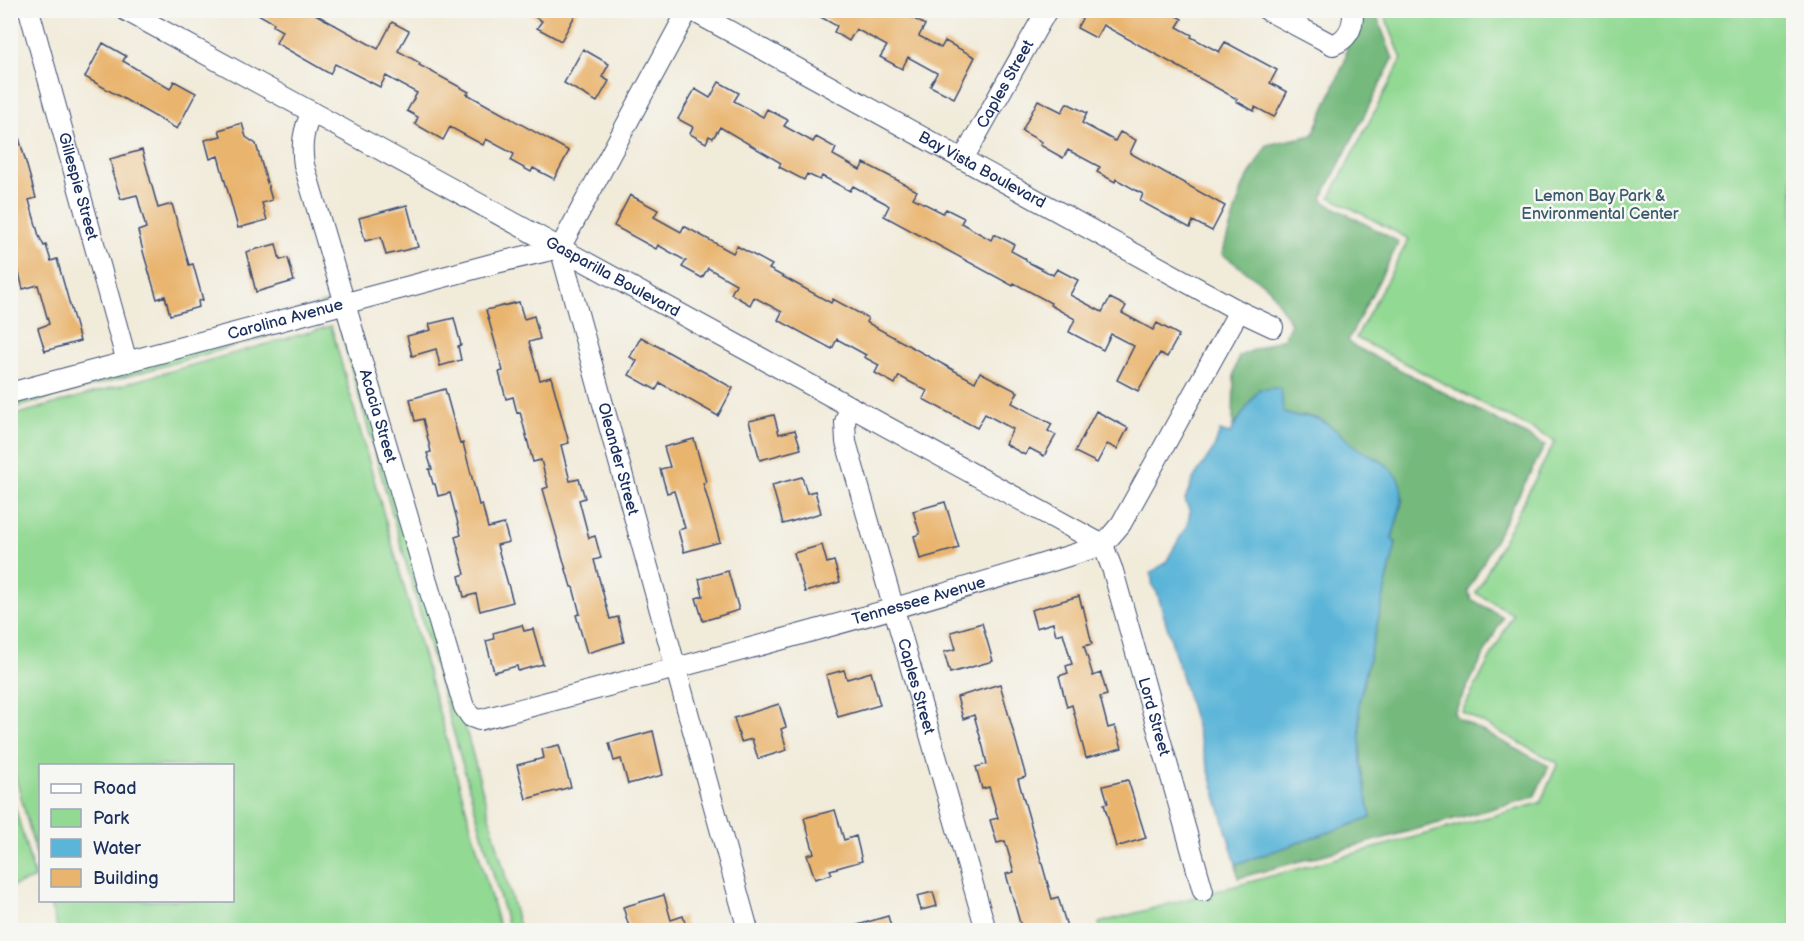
<svg xmlns="http://www.w3.org/2000/svg" width="1804" height="941" viewBox="0 0 1804 941" font-family="'Balsamiq Sans',sans-serif">
	<style>
		.green { fill: #92d993; stroke: #568478; stroke-width: 1.5 }
		.forest { fill: #75b97d; stroke: #48746e; stroke-width: 1.5 }
		.water { fill: #5bb5d8; stroke: #3b729b; stroke-width: 1.5 }
		.building { fill: #e9b46d }
		.lines { fill: none; stroke-linecap: round; stroke-linejoin: round }
		.minor-casing { stroke: #3b4b71; stroke-width: 22 }
		.minor { stroke: #fff; stroke-width: 20 }
		.labels { text-anchor: middle; dominant-baseline: central; stroke-width: 5; stroke-linejoin: round; paint-order: stroke }
		.street-label { font-size: 16px; fill: #1b2f5e; stroke: #f6f6f2 }
		.park-label { font-size: 16px; fill: #395a6b; stroke: #f6f6f2 }
	</style>
	<rect width="100%" height="100%" fill="#f6f6f2"/>
	<filter id="ink" filterUnits="userSpaceOnUse"><feTurbulence type="fractalNoise" baseFrequency=".0167" numOctaves="2"/><feDisplacementMap in="SourceGraphic" scale="12" xChannelSelector="R" yChannelSelector="G"/><feConvolveMatrix kernelMatrix="1 2 1 2 8 2 1 2 1" color-interpolation-filters="sRGB"/></filter>
	<filter id="wash" filterUnits="userSpaceOnUse"><feTurbulence type="fractalNoise" baseFrequency=".008" numOctaves="4" result="noise"/><feDisplacementMap in="SourceGraphic" scale="24" xChannelSelector="R" yChannelSelector="G"/><feGaussianBlur stdDeviation="1.35" result="paint"/><feColorMatrix in="noise" values="0 0 0 0 0 0 0 0 0 0 0 0 0 0 0 0 0 1.4 0 .05"/><feComposite in="paint" operator="in"/></filter>
	<g filter="url(#wash)">
		<rect width="100%" height="100%" fill="#f1ebda"/>
		<!-- green -->
		<path class="green" d="M1383,11h410v919h-692l-2,-7 441,-120 18,-40 -96,-51 51,-98 -37,-21 79,-152 -199,-103 53,-99 -79,-42 72,-138z
			M343,298l115,411 7,17 55,204h-11l-170,-606 -3,-4 -7,-1 -318,90v-19z
			M331,326l169,604h-442l-9,-29 183,-1v-134h-192v102l-29,-108v-344z
			M10,790l25,88 -24,9h-1z"/>
		<!-- forest -->
		<path class="forest" d="M1352,11h23l18,48 -71,139 4,5 73,39 -51,98 4,5 193,100 -77,146 3,8 32,18 -49,96 3,5 92,48 -15,31 -296,81 -2,-14 135,-46 -10,-54 -2,-62 37,-159 -4,-4 11,-41 -20,-36 -25,-13 -37,-29 -16,-5 -13,2 -9,-5 -2,-5h-33l-15,20 1,-55 5,-16 45,-18 7,-15 -22,-35 -47,-34 21,-68 24,-41 46,-10 32,-74z"/>
		<!-- water -->
		<path class="water" d="M1281,388l2,24c11,7 23,3 35,7 14,5 26,19 38,28 8,6 19,10 28,16 29,22 16,45 8,75l4,5 -37,159 2,62 10,54 -135,46 -79,-272 -4,-5 -2,-14 15,-11 22,-39 2,-11 -5,-12 8,-21 21,-31 6,-17 9,3 30,-45z"/>
		<g id="blocks">
			<!-- building -->
			<path class="building" d="M251,10h66l-2,4 63,35 14,-27 17,9 -11,20 22,12 -1,2 50,27 -2,2 102,57 -15,28 -21,-11 -2,4 -20,-11 3,-7 -28,-15 -3,6 -33,-18 -7,13 -28,-16 3,-7 -11,-6 10,-18 -31,-17 -6,11 -45,-23 -5,10 -54,-31 6,-12 -9,-5 1,-3z
				M523,10h55l-17,31 -24,-13 5,-7z
				M808,10h73l10,6 3,-6h5l26,15 -6,11 22,12 4,-7 30,16 -21,41 -24,-12 7,-13 -29,-16 -6,12 -22,-12 7,-11 -31,-17 -7,12 -15,-9 3,-6z
				M1076,10h90l16,9 -5,8 15,8 -1,2 28,15 6,-10 52,28 -7,13 17,9 -13,25 -19,-10 -1,4 -18,-10 1,-2 -134,-74 -7,13 -19,-10 7,-13z
				M103,43l23,13 -3,5 47,28 4,-8 22,12 -19,36 -92,-52z
				M583,49l26,15 -7,13 7,4 -12,21 -33,-19z
				M719,82l20,11 -5,8 29,16 4,-8 21,11 -4,6 29,16 3,-5 20,11 -3,7 27,15 4,-7 33,17 20,11 -4,7 30,15 3,-4 18,9 -3,5 30,17 3,-6 20,10 -3,7 15,8v2l27,14 4,-6 21,11 -8,15 32,17 8,-14 16,8 -4,7 31,17 4,-7 22,12 -12,22 -7,-4 -22,38 -21,-11 17,-34 -23,-12 -8,16 -34,-18 6,-13 -25,-14 1,-2 -37,-20 -1,3 -129,-70 5,-10 -4,-3 -32,-17 -3,5 -28,-15 -2,4 -13,-6 -3,6 -25,-13 2,-4 -61,-36 -7,11 -4,-2 -3,7 -16,-9 3,-7 -15,-8 17,-30 15,9z
				M1038,100l24,12 5,-9 20,10 -5,10 33,18 5,-9 16,8 -6,13 95,53 -13,25 -19,-10 -3,7 -50,-27 3,-7 -27,-15 -1,3 -18,-10 3,-5 -32,-17 -5,8 -23,-13 2,-3 -20,-11z
				M14,120l22,78 -7,2 10,36 5,10 2,-1 5,16 6,-2 23,82 -35,10 -7,-23 11,-4 -11,-39 -15,4 -8,-32 -5,2v-138z
				M242,123l4,14 10,7 16,56 -10,3 5,17 -29,8 -20,-72 -8,3 -5,-19 16,-4 -2,-6z
				M142,150l16,58 14,-4 17,61 4,-1 10,36 -5,1 1,6 -29,8 -5,-19 -8,3 -13,-44 -6,-24 8,-3 -9,-33 -16,4 -9,-27h1l-3,-13z
				M630,195l28,15 -4,7 27,15 3,-6 49,27 4,-7 35,19 -3,4 62,34 2,-4 35,19 -2,4 109,60 5,-10 38,20 -6,11 40,21 -4,7 8,4 -12,21 -15,-8 -4,7 -20,-11 8,-15 -28,-15 -8,14 -54,-29 4,-8 -28,-15 -4,8 -20,-11 4,-8 -15,-8 2,-2 -29,-16 -5,10 -54,-29 4,-8 -28,-15 -4,8 -19,-11 5,-10 -28,-16 -6,10 -20,-11 4,-6 -28,-16 -2,4 -42,-23z
				M407,205l11,42 -32,8 -5,-18 -16,4 -6,-23z
				M276,244l4,16 8,-2 6,23 -38,11 -10,-40z
				M519,302l5,17 10,-3 6,23 -11,3 11,38 11,-3 18,66 -8,2 9,36 9,-2 6,19 -6,2 10,38 6,-2 6,22 -7,2 16,59 8,-2 6,25 -37,11 -11,-38 4,-1 -7,-27h-2l-28,-98 5,-2 -7,-27 -8,2 -13,-50 -3,1 -4,-16 -7,2 -7,-27 4,-1 -17,-61z
				M454,318l7,27 -3,1 3,14 -21,6 -4,-17 -24,7 -5,-20 24,-6 -2,-6z
				M641,337l92,51 -15,28 -58,-33 -4,7 -27,-15 8,-14 -7,-4z
				M445,389l15,55 3,-1 16,62 3,-1 6,24 16,-4 5,18 -12,3 16,57 -33,9 -4,-17 -12,3 -5,-21 6,-2 -10,-37 6,-2 -11,-42 -12,3 -3,-12h-2l-4,-15h3l-5,-16 4,-1 -8,-33 -8,2 -5,-22z
				M1096,411l32,17 -11,21 -10,-5 -10,19 -22,-11z
				M774,415l5,19 16,-4 6,19 -41,11 -11,-39z
				M694,439l12,43 -3,1 17,59 -36,10 -6,-22 7,-2 -11,-37 -7,2 -7,-24 10,-2 -6,-20z
				M802,477l5,16 8,-2 6,22 -38,11 -11,-39z
				M945,502l14,46 -39,11 -6,-23 6,-2 -7,-23z
				M822,545l5,18 7,-2 6,21 -35,10 -11,-39z
				M728,571l11,39 -36,11 -7,-23 7,-2 -4,-17z
				M1079,596l3,11 1,-1 9,38 -8,2 9,30 8,-3 6,22 -7,2 8,31 7,-2 7,22 -36,10 -14,-53 -5,2 -8,-31 9,-3 -2,-7 6,-2 -9,-31 -7,2 -3,-12 -17,5 -5,-18z
				M982,623l11,38 -43,12 -6,-21 12,-3 -5,-17z
				M522,625l2,6 9,-2 10,35 -25,7 -1,-5 -23,6 -8,-31 8,-2 -1,-6z
				M844,670l3,9 24,-7 9,33 -42,12 -12,-42z
				M1000,684l26,93 -8,2 15,53 19,67 6,-2 10,33h-46l-16,-56 8,-2 -9,-31 -8,2 -7,-23 8,-2 -9,-31 -7,2 -6,-22 11,-3 -4,-17 -9,-32 -11,4 -6,-22z
				M779,704l7,23 -5,2 6,21 -29,9 -6,-20 -11,3 -7,-24z
				M653,731l10,44 -35,9 -7,-25 -7,2 -5,-18z
				M559,745l12,42 -45,12 -9,-34 27,-7 -2,-9z
				M1128,780l18,58 -30,9 -12,-43 4,-1 -5,-17z
				M835,810l9,30 12,-4 6,25 -32,9 2,4 -17,5 -8,-24 7,-2 -10,-35z
				M933,892l4,14 -16,4 -4,-14z
				M664,895l7,25 12,-4 4,14h-57l-7,-23z
				M888,916l4,14h-40l-1,-3z"/>
		</g>
	</g>
	<g filter="url(#ink)">
		<use href="#blocks" fill-opacity="0" stroke="#3b4b71" stroke-width="1.5"/>
		<g class="lines">
			<!-- minor casing -->
			<g class="minor-casing">
				<g id="minor">
					<path id="s1" d="M29,10l98,352"/>
					<path id="s2" d="M125,10l978,535 10,26 90,320"/>
					<path id="s3" d="M688,10l-128,238 188,682"/>
					<path id="s4" d="M691,10l548,301 34,16"/>
					<path d="M1267,10l66,35c15,-6 21,-18 20,-35"/>
					<path id="s5" d="M312,112c-9,18 -11,33 -8,53l160,542 7,10 8,3c209,-55 418,-109 624,-175l18,-21 118,-213"/>
					<path id="s6" d="M963,159l84,-149"/>
					<path id="s7" d="M10,393l486,-130 64,-15"/>
					<path id="s8" d="M850,406l-5,16 1,20 140,488"/>
				</g>
			</g>
			<!-- minor -->
			<use href="#minor" class="minor"/>
		</g>
	</g>
	<g class="labels">
		<!-- street labels -->
		<g class="street-label">
			<text stroke="none"><textPath href="#s6" startOffset="86">Caples Street</textPath></text>
			<text stroke="none"><textPath href="#s4" startOffset="332">Bay Vista Boulevard</textPath></text>
			<text stroke="none"><textPath href="#s1" startOffset="183">Gillespie Street</textPath></text>
			<text stroke="none"><textPath href="#s2" startOffset="556">Gasparilla Boulevard</textPath></text>
			<text stroke="none"><textPath href="#s7" startOffset="285">Carolina Avenue</textPath></text>
			<text stroke="none"><textPath href="#s5" startOffset="316">Acacia Street</textPath></text>
			<text stroke="none"><textPath href="#s3" startOffset="489">Oleander Street</textPath></text>
			<text stroke="none"><textPath href="#s5" startOffset="1096">Tennessee Avenue</textPath></text>
			<text stroke="none"><textPath href="#s8" startOffset="291">Caples Street</textPath></text>
			<text stroke="none"><textPath href="#s2" startOffset="1294">Lord Street</textPath></text>
		</g>
		<!-- park labels -->
		<g class="park-label">
			<text x="1600" y="196">Lemon Bay Park &amp;<tspan x="1600" dy="18">Environmental Center</tspan></text>
		</g>
	</g>
	<!-- margin -->
	<rect width="1804" height="941" fill="none" stroke="#f6f6f2" stroke-width="36"/>
	<!-- legend -->
	<rect x="39" y="764" width="195" height="138" fill="#f6f6f2" stroke="#9ea6b7" stroke-width="1.5"/>
	<rect x="51" y="784" width="30" height="9" fill="#ffffff" stroke="#9ea6b7" stroke-width="1.5"/>
	<text x="93" y="794" font-size="18" fill="#1b2f5e">Road</text>
	<rect x="51" y="809" width="30" height="18" fill="#92d993" stroke="#9ea6b7" stroke-width="1.5"/>
	<text x="93" y="824" font-size="18" fill="#1b2f5e">Park</text>
	<rect x="51" y="839" width="30" height="18" fill="#5bb5d8" stroke="#9ea6b7" stroke-width="1.5"/>
	<text x="93" y="854" font-size="18" fill="#1b2f5e">Water</text>
	<rect x="51" y="869" width="30" height="18" fill="#e9b46d" stroke="#9ea6b7" stroke-width="1.5"/>
	<text x="93" y="884" font-size="18" fill="#1b2f5e">Building</text>
</svg>
